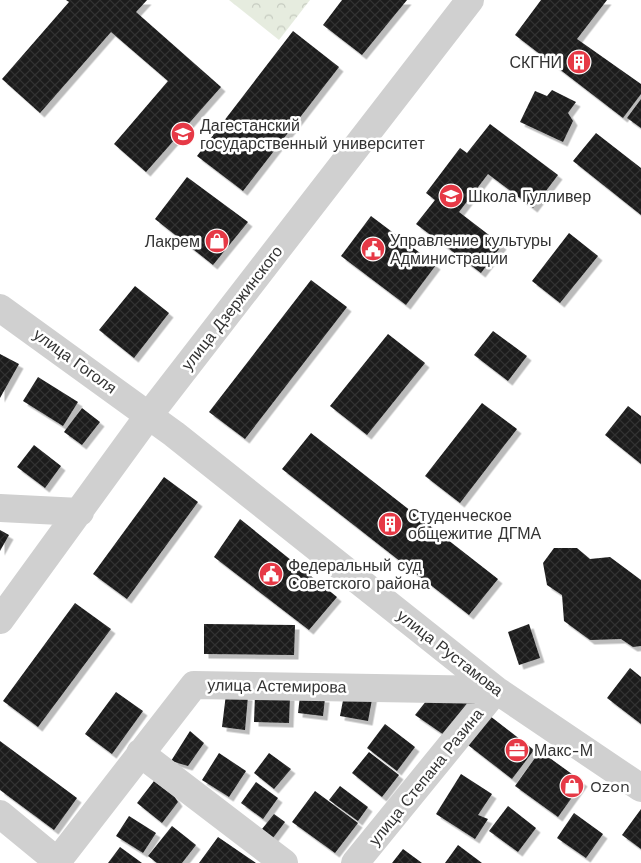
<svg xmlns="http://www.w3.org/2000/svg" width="641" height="863" viewBox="0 0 641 863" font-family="'Work Sans',sans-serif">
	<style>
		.park { fill: url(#park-crowns) }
		.building { fill: url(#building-cross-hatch); filter: url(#shadow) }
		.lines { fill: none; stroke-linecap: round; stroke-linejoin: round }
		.minor { stroke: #d0d0d0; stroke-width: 28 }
		.labels { text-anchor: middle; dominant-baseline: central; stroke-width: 5; stroke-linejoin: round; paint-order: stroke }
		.poi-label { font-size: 16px; fill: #333; stroke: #fff; text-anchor: start }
		.street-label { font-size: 16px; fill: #333; stroke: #fff }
	</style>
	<defs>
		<pattern id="park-crowns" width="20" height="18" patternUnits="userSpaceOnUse" patternTransform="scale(1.25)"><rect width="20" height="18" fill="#e6ecdf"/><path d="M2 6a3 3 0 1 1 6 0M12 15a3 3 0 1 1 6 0" fill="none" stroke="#c6cbc0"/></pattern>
		<pattern id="building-cross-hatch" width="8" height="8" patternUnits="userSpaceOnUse" patternTransform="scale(1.25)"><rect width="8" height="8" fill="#1a1a1a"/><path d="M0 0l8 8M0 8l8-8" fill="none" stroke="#333"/></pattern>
		<filter id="shadow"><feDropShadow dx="4.5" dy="4.5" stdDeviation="0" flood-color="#0004"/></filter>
	</defs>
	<rect width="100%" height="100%" fill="#fff"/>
	<!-- park -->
	<path class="park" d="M229,0h81l-31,40z"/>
	<!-- building -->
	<path class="building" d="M66,0h81l-11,12 85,75 -75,85 -32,-28 54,-63 -57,-49 -71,81 -38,-34 67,-77z
		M342,0h65l-45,55 -39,-30z
		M541,0h66l-30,39 64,45v10l-18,24 -108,-83z
		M293,31l46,36 -96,124 -46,-35z
		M552,90l24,12 -8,11 5,8 -10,21 -43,-20 15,-31 12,5z
		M641,99v29l-14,-10z
		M490,124l68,51 -25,33 -45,-34 -29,38 43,33 -21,28 -65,-49 19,-24 -9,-7 34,-45 7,5z
		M596,133l45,35v47l-68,-54z
		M187,177l61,45 -35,43 -58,-46z
		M371,216l65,49 -30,40 -65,-49z
		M569,233l29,23 -38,47 -28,-22z
		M311,280l36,27 -102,132 -36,-27z
		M135,286l34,27 -35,45 -35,-28z
		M493,331l34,25 -19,25 -34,-26z
		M388,334l37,29 -58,72 -37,-29z
		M0,354l19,10 -19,34z
		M38,377l40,25 -15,24 -40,-25z
		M482,403l35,26 -57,74 -35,-27z
		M628,406l13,10v48l-36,-29z
		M82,408l18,14 -18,23 -18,-13z
		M311,433l187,146 -29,36 -187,-146z
		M34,445l27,21 -16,22 -28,-21z
		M164,477l34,25 -71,97 -34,-25z
		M240,519l97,78 -28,33 -95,-73z
		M0,530l9,5 -9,16z
		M554,548h23l13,11 20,-2 31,23v66l-8,1 -12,-8 -31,1 -26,-19 -2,-26 -15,-10 -4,-22z
		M75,603l36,26 -73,98 -35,-26z
		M204,624l91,1 -1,30 -90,-1z
		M529,624l11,34 -21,7 -11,-33z
		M630,668l11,9v47l-34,-26z
		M345,690l28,4 -5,27 -28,-5z
		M435,690l40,13 -25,36 -35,-24z
		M116,692l27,19 -31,43 -27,-20z
		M226,694l22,2 -3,34 -23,-3z
		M255,695l35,1 -1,27 -35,-1z
		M300,696l25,2 -2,18 -25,-3z
		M490,716l44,34 -22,29 -44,-34z
		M385,724l30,23 -18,24 -30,-23z
		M190,731l14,12 -16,23 -17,-5z
		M0,741l77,57 -23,32 -54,-40z
		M540,751l43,31 -25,35 -43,-31z
		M369,752l30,23 -17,22 -30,-24z
		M219,753l27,18 -17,26 -27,-17z
		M269,753l22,16 -17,20 -20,-16z
		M461,774l31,20 -14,21 10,4 -13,20 -39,-25z
		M154,781l20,15 4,6 -16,21 -25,-20z
		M256,782l22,16 -15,21 -22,-16z
		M340,786l28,21 -10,14 -29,-21z
		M315,791l43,32 -23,30 -43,-31z
		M508,806l28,22 -18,24 -29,-21z
		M641,809v40l-19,-14z
		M574,813l29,21 -17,24 -29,-20z
		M274,814l11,8 -12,16 -11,-9z
		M129,816l27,17 -13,20 -27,-17z
		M172,826l24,19 -14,18h-25l-9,-7z
		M218,837l38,26h-57z
		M458,845l24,18h-37z
		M120,847l22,16h-34z
		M403,849l19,14h-30z"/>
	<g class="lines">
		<!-- minor -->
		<path class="minor" d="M0,308l174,126 322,256 145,98
			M0,508l80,4
			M0,620l149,-205 321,-415
			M140,753l144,110
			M0,814l57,47
			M56,863l138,-178 302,5
			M355,863l141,-173"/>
	</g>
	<!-- icons -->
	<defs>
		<g id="building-disc" transform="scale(1.25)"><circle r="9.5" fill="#e63946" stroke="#fff"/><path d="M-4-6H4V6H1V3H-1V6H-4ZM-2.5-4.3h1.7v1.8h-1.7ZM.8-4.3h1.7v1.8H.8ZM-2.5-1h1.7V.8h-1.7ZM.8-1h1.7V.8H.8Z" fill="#fff"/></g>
		<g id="university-disc" transform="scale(1.25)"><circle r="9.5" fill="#e63946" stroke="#fff"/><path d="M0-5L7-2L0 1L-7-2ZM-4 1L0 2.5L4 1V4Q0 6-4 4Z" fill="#fff"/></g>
		<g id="school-disc" transform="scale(1.25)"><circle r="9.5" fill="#e63946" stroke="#fff"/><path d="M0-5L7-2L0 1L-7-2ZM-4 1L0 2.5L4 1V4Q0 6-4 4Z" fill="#fff"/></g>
		<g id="shop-disc" transform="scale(1.25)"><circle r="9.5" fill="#e63946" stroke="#fff"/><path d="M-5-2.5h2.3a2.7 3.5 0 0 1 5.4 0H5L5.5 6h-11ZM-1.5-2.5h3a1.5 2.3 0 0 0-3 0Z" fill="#fff"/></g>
		<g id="civic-disc" transform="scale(1.25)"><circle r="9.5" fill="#e63946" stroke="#fff"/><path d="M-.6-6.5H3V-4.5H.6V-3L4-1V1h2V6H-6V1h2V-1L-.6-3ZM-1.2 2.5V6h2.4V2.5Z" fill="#fff"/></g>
		<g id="office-disc" transform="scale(1.25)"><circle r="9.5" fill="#e63946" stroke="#fff"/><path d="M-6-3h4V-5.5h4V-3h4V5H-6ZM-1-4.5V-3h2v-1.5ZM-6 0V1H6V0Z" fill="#fff"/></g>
	</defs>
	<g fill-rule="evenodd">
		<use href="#building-disc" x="579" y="62"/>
		<use href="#university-disc" x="183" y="134"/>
		<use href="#school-disc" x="451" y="196"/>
		<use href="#shop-disc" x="217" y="241"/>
		<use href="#civic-disc" x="373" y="249"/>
		<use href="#building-disc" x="390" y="524"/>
		<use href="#civic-disc" x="271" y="574"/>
		<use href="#office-disc" x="517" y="750"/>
		<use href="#shop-disc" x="572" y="786"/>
	</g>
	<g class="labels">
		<!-- poi labels -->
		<g class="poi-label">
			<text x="562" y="62" text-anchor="end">СКГНИ</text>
			<text x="200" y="125">Дагестанский<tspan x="200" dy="18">государственный университет</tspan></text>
			<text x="468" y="196">Школа Гулливер</text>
			<text x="390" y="240">Управление культуры<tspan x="390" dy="18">Администрации</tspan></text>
			<text x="200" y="241" text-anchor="end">Лакрем</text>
			<text x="408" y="515">Студенческое<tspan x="408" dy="18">общежитие ДГМА</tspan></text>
			<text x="288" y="565">Федеральный суд<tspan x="288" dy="18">Советского района</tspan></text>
			<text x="534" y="750">Макс-М</text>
			<text x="590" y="786">Ozon</text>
		</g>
		<!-- street labels -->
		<g class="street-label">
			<text transform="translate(232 308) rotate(-52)">улица Дзержинского</text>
			<text transform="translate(75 361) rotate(36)">улица Гоголя</text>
			<text transform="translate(450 653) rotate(38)">улица Рустамова</text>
			<text transform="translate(277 686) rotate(1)">улица Астемирова</text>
			<text transform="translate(426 777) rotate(-51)">улица Степана Разина</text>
		</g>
	</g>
</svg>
